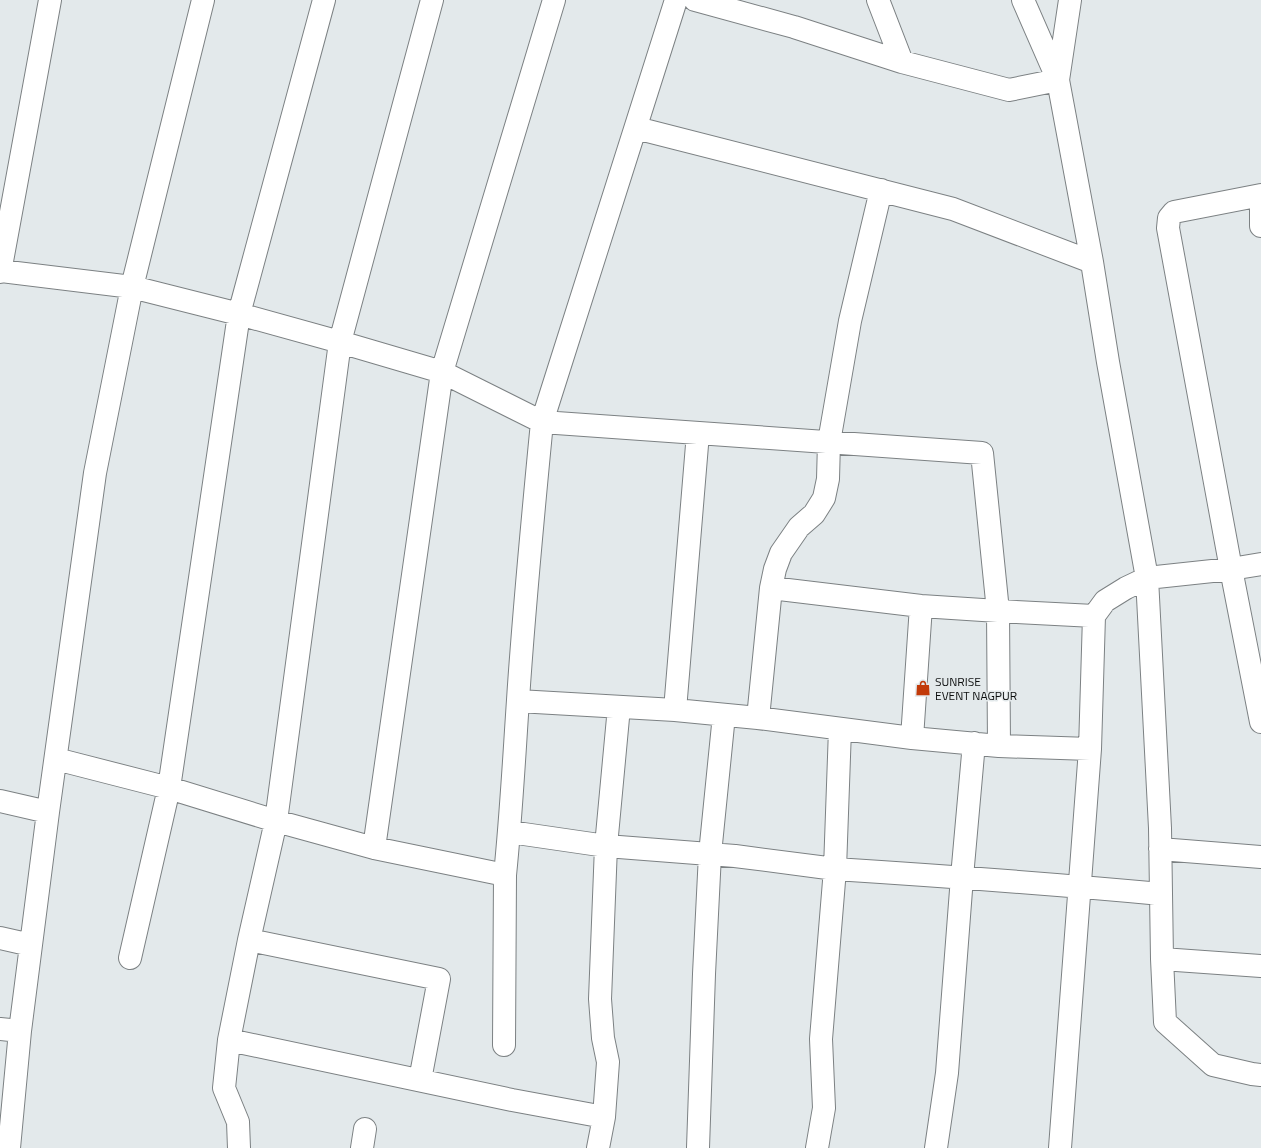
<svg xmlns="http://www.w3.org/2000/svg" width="1261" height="1148" viewBox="0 0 1261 1148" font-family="'Titillium Web',sans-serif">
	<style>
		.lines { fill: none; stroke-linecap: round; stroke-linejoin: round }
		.minor-casing { stroke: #7c8183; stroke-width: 24 }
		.minor { stroke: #fff; stroke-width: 22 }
		.labels { text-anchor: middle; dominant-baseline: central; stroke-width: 3; stroke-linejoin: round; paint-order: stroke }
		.poi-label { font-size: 12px; fill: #0c0e0e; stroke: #e3e9eb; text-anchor: start }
	</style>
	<rect width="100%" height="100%" fill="#e3e9eb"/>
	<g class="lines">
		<!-- minor casing -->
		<g class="minor-casing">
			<path id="minor" d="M695,0l99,27 108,35 107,28 49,-10 12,-80
				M878,0l24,62
				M1023,0l35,80 34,182
				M636,128l317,81 139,53 16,100 39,216 13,250 2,131 99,7
				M1261,195l-87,17 -5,6 -1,10 63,341 30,153
				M1261,208v18
				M0,271l132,16 107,27 85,-314
				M0,272l50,-272
				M771,588l150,18 77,5 1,135
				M1094,616l11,-15 21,-13 21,-10 84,-9 30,-5
				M518,701l157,9 83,8 154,20 87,8 91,3
				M675,710l23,-277
				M758,718l13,-130 4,-19 6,-16 18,-26 15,-13 10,-16 4,-19 1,-37 21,-121 31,-131
				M912,738l9,-132
				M56,759l113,29 107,33 98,27 131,27c6,-58 9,-116 13,-175 6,-93 15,-185 24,-278l440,31 16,158 96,5 -4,133 -30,399
				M0,801l48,11
				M510,832l96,14 129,10 100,13 5,-140
				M374,848l68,-476 100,50 134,-422
				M1160,849l101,8
				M0,938l31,7
				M130,958l39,-170 70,-474 101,28 92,-342
				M1162,959l3,63 48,43 39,9 9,1
				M0,1029l20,2 28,-219 47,-339 37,-186 71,-287
				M229,1040l283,60 92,17
				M504,1045l1,-170
				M420,1080l19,-101 -190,-39 27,-119 64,-479 102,30 112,-372
				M9,1148l11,-117
				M239,1148l-1,-26 -14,-34 5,-48 20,-100
				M362,1148l3,-19
				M598,1148l6,-31 4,-55 -5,-24 -3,-39 6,-153 13,-139
				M698,1148l6,-174 6,-120 14,-139
				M817,1148l7,-40 -3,-69 14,-170c109,7 218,15 326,25
				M936,1148l11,-75 15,-196 12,-134"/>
		</g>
		<!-- minor -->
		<use href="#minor" class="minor"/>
	</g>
	<!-- icons -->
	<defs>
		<g id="shop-bare" transform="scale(1.2)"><path d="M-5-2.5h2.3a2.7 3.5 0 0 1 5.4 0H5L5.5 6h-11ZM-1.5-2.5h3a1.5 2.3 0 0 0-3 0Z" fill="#c23a09" stroke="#e3e9eb" stroke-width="2.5" paint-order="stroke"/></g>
	</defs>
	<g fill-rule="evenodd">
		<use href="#shop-bare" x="923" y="688"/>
	</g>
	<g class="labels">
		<!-- poi labels -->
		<g class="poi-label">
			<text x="935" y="681">SUNRISE<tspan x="935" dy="14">EVENT NAGPUR</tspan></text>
		</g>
	</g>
</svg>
